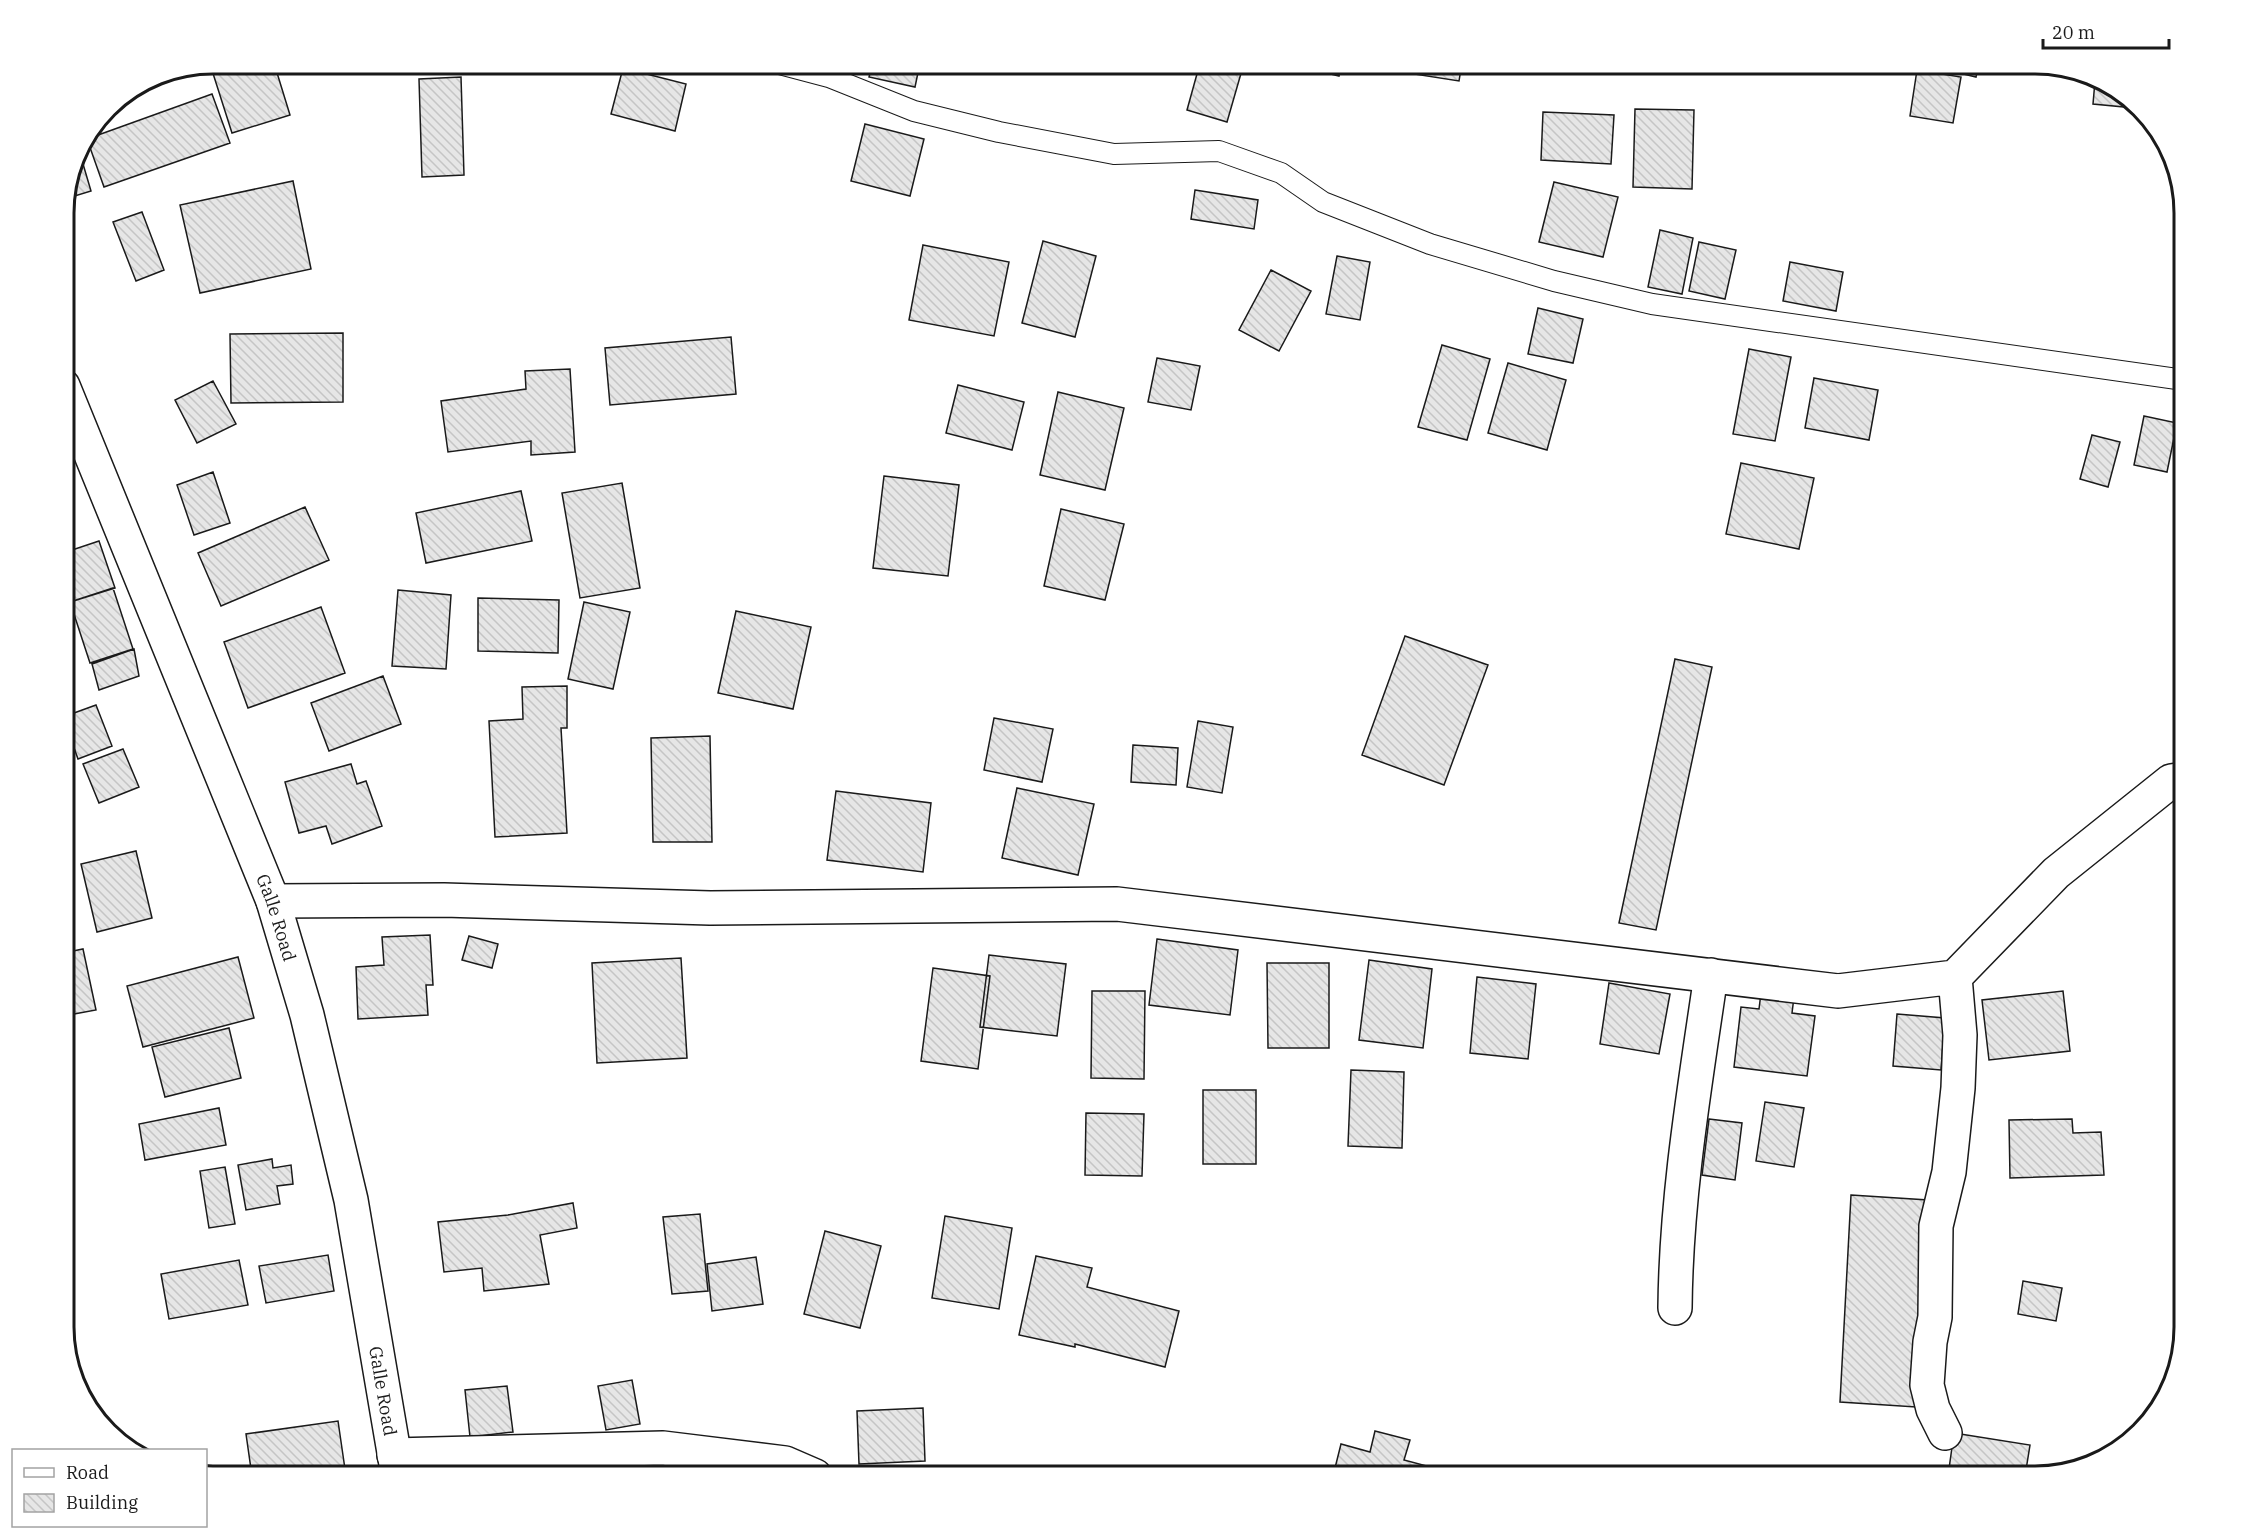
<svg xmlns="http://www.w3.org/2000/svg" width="2247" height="1539" viewBox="0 0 2247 1539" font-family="'IBM Plex Serif',serif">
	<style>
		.building { fill: url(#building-back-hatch); stroke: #1a1a1a; stroke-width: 1.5 }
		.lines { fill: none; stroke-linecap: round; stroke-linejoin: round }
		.lane-casing { stroke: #1a1a1a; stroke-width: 22 }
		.street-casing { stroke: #1a1a1a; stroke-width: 36 }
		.highway-casing { stroke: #1a1a1a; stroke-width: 36 }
		.lane { stroke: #fff; stroke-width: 20 }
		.street { stroke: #fff; stroke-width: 33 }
		.highway { stroke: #fff; stroke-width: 33 }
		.labels { text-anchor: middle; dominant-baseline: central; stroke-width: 4.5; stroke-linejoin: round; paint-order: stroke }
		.street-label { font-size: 18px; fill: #1a1a1a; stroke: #fff }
		.rim { fill: none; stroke: #1a1a1a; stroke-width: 3 }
	</style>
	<defs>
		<pattern id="building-back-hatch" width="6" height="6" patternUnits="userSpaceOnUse" patternTransform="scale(1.5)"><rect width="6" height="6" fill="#e6e6e6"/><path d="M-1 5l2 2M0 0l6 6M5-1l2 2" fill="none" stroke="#c5c5c5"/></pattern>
	</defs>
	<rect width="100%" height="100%" fill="#fff"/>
	<!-- building -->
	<path class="building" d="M274,63l16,52 -58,18 -22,-69z
		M873,63h47l-5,24 -46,-10z
		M1200,63h44l-17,59 -40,-12z
		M1286,63h56l-3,13z
		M1403,63h59l-3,18 -58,-9z
		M1926,63h53l-3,14 -50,-12z
		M623,68l63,16 -11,47 -64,-17z
		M1917,70l44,7 -8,46 -43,-7z
		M461,77l3,98 -42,2 -3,-98z
		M2095,81l23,7 17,20 -42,-4z
		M212,94l18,49 -126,44 -17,-48z
		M1635,109l59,1 -2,79 -59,-2z
		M1543,112l71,3 -3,49 -70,-4z
		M865,124l59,15 -14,57 -59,-15z
		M78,147l13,44 -26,8z
		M293,181l18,88 -111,24 -20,-88z
		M1554,182l64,15 -15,60 -64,-15z
		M1195,190l63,10 -4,29 -63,-10z
		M142,212l22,58 -28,11 -23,-59z
		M1660,230l33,8 -11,56 -34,-7z
		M1043,241l53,15 -21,81 -53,-14z
		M1699,242l37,8 -11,49 -36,-8z
		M923,245l86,17 -15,74 -85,-16z
		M1337,256l33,6 -10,58 -34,-6z
		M1790,262l53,10 -7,39 -53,-10z
		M1271,270l40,21 -32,60 -40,-21z
		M1538,308l45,11 -10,44 -45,-9z
		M343,333v69l-112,1 -1,-69z
		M731,337l5,57 -126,11 -5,-57z
		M1442,345l48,14 -23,81 -49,-13z
		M1749,349l42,8 -16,84 -42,-7z
		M1157,358l43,8 -9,44 -43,-8z
		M1508,363l58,17 -19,70 -59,-17z
		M570,369l5,83 -44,3v-14l-83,11 -7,-51 85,-12 -1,-18z
		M1814,378l64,12 -9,50 -64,-12z
		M213,381l23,43 -39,19 -22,-43z
		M958,385l66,17 -12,48 -66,-17z
		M1058,392l66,16 -19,82 -65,-15z
		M2144,416l33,7 -10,49 -33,-7z
		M2092,435l28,7 -12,45 -28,-8z
		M1741,463l73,15 -15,71 -73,-15z
		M213,472l17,51 -36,12 -17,-50z
		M884,476l75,9 -11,91 -75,-8z
		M622,483l18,105 -60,10 -18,-105z
		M521,491l11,50 -106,22 -10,-50z
		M305,507l24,53 -108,46 -23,-53z
		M1061,509l63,15 -19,76 -61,-14z
		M99,541l16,47 -51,16 -1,-51z
		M113,588l20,61 -43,14 -20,-61z
		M398,590l53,5 -5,74 -54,-3z
		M478,598l81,2 -1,53 -80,-2z
		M584,602l46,10 -17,77 -45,-10z
		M321,607l24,66 -97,35 -24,-66z
		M736,611l75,16 -18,82 -75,-16z
		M1405,636l83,29 -44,120 -82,-30z
		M134,649l5,27 -40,14 -7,-26z
		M1675,659l37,8 -56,263 -37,-7z
		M383,676l18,48 -72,27 -18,-48z
		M567,686v42h-6l6,105 -72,4 -6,-116 34,-2 -1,-32z
		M96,705l16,41 -34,13 -15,-42z
		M994,718l59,11 -11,53 -58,-12z
		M1198,721l35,6 -11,66 -35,-6z
		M710,736l2,106h-59l-2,-104z
		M1133,745l45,3 -2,37 -45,-3z
		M123,749l16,38 -40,16 -16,-39z
		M351,764l6,20 9,-3 16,45 -50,18 -6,-18 -27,7 -14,-51z
		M1017,788l77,16 -16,71 -76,-17z
		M836,791l95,12 -8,69 -96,-12z
		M136,851l16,67 -55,14 -16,-68z
		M430,935l3,50h-7l2,30 -70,4 -2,-52 28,-2 -2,-28z
		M469,936l29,8 -6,24 -30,-8z
		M1157,939l81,11 -8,65 -81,-10z
		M83,949l13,61 -33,6v-63z
		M989,955l77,9 -9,72 -77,-9z
		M238,957l16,61 -111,29 -16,-61z
		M681,958l6,100 -90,5 -5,-100z
		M1369,960l63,9 -9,79 -64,-8z
		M1267,963h62v85h-61z
		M933,968l57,8 -12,93 -57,-8z
		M1477,977l59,7 -8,75 -58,-6z
		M1609,983l61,11 -11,60 -59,-10z
		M1092,991h53l-1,88 -53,-1z
		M2063,991l7,60 -81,9 -7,-60z
		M1761,993l33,4 -2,16 23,3 -8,60 -73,-9 7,-60 18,2z
		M1897,1014l48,4 -4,52 -48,-4z
		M229,1028l12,50 -76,19 -13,-50z
		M1351,1070l53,2 -2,76 -54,-2z
		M1203,1090h53v74h-53z
		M1765,1102l39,6 -10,59 -38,-6z
		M219,1108l7,37 -81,15 -6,-36z
		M1086,1113l58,1 -2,62 -57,-1z
		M1709,1119l33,4 -7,57 -33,-5z
		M2072,1119l1,14 28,-1 3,43 -94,3 -1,-58z
		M272,1159l1,9 18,-3 2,19 -16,2 3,18 -34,6 -8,-45z
		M225,1167l10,57 -26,4 -9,-57z
		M1851,1195l77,5 -12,207 -76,-5z
		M573,1203l4,25 -37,7 9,49 -65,7 -2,-23 -38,4 -6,-50 70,-7z
		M700,1214l8,77 -36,3 -9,-77z
		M945,1216l67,12 -13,81 -67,-11z
		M825,1231l56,15 -21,82 -56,-14z
		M328,1255l6,36 -68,12 -7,-37z
		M1036,1256l56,12 -5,19 92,24 -14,56 -90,-23v3l-56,-12z
		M756,1257l7,47 -51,7 -5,-47z
		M239,1260l9,45 -79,14 -8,-45z
		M2023,1281l39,7 -6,33 -38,-7z
		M632,1380l8,44 -34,6 -8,-44z
		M507,1386l6,46 -43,5 -5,-47z
		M923,1408l2,53 -66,3 -2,-53z
		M338,1421l8,55h-94l-6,-42z
		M1375,1431l35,9 -6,20 34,9 -1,7h-104l8,-32 29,8z
		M1954,1433l76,12 -5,31h-77z"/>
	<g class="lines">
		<!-- lane casing -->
		<g class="lane-casing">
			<path id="lane" d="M776,63l53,14 85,34 85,21 115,22 105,-3 62,22 42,29 107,42 124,37 98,23 532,76"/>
		</g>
		<!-- street casing -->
		<g class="street-casing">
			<path id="street" d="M273,901l171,-1 266,8 407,-4 721,87 117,-14 101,-104 115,-92 13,-2
				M1675,1308c1,-112 20,-223 36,-333
				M1945,1433l-12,-24 -6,-24 3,-43 5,-25 1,-91 13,-54 9,-84 2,-53 -5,-58
				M394,1455l269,-7 122,15 30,13"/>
		</g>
		<!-- highway casing -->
		<g class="highway-casing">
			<g id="highway">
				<path id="s1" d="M63,386l210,515 34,114 44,185 47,276"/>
			</g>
		</g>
		<!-- lane -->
		<use href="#lane" class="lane"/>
		<!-- street -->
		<use href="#street" class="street"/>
		<!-- highway -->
		<use href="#highway" class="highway"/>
	</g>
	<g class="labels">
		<!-- street labels -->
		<g class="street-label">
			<text stroke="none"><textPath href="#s1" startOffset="573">Galle Road</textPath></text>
			<text stroke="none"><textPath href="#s1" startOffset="1059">Galle Road</textPath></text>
		</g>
	</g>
	<!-- crop -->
	<path d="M0 0H2247V1539H0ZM213 74H2035A139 139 0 0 1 2174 213V1327A139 139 0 0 1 2035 1466H213A139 139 0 0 1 74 1327V213A139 139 0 0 1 213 74Z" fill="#fff" fill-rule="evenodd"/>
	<path class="rim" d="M213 74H2035A139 139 0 0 1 2174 213V1327A139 139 0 0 1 2035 1466H213A139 139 0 0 1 74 1327V213A139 139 0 0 1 213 74Z"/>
	<!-- legend -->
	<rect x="12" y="1449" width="195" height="78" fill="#ffffff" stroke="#a3a3a3" stroke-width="1.5"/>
	<rect x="24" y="1468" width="30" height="9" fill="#ffffff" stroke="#a3a3a3" stroke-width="1.5"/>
	<text x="66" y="1479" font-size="18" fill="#1a1a1a">Road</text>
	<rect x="24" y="1494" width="30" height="18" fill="url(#building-back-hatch)" stroke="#a3a3a3" stroke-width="1.5"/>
	<text x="66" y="1509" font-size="18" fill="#1a1a1a">Building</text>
	<!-- scale -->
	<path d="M2043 39v9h126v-9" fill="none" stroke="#1a1a1a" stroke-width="3"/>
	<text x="2052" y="39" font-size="18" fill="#1a1a1a" stroke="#ffffff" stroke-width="4.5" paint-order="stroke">20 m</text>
</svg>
